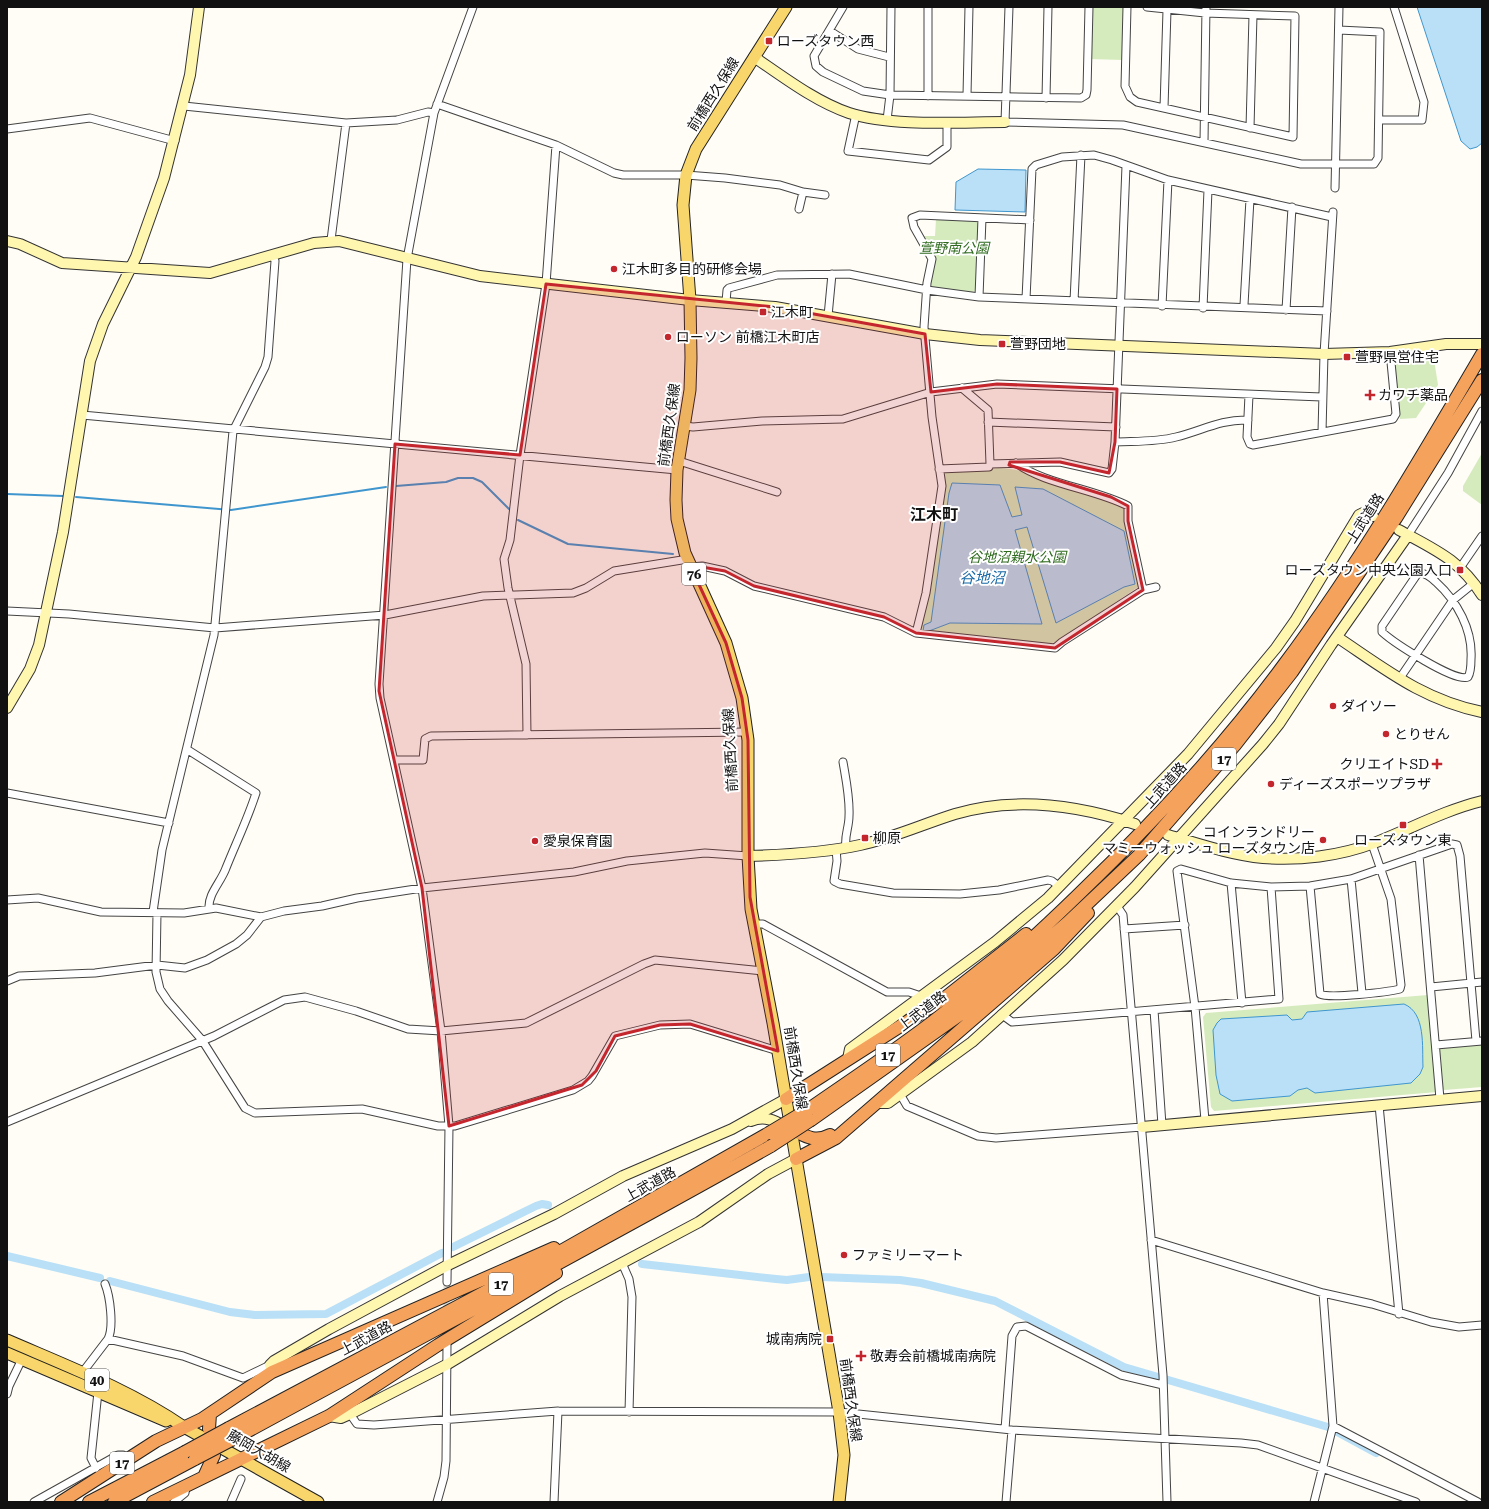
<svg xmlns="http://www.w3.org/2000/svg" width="1489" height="1509" viewBox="0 0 1489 1509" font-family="'Roboto Serif','Noto Sans JP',serif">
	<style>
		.green { fill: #d5ebbd }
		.water { fill: #b9e0f7; stroke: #3f96cf }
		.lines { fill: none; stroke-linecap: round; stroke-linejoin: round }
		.stream { stroke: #3f96cf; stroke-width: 2 }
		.canal { stroke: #b9e0f7; stroke-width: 8 }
		.street-tunnel { stroke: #dbdad3; stroke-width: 7; stroke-dasharray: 7 3.5; stroke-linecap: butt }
		.street-casing { stroke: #444; stroke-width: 9 }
		.secondary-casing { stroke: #333; stroke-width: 12 }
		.primary-casing { stroke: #222; stroke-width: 13 }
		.highway-casing { stroke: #222; stroke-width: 14 }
		.street { stroke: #fff; stroke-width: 7 }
		.secondary { stroke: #fff6b0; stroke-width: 10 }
		.primary { stroke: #f9d66b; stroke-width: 11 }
		.highway { stroke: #f5a25d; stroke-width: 12 }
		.highway-bridge-casing { stroke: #222; stroke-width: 14; stroke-linecap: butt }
		.highway-bridge { stroke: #f5a25d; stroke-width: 12 }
		.marked { fill: #c4262e; fill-opacity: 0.2; stroke: #c4262e; stroke-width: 3; stroke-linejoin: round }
		.poi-dot { fill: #c4262e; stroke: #fff; stroke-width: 1.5 }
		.labels { text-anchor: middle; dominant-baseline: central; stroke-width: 4; stroke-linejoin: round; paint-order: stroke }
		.shield { fill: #fff; stroke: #585858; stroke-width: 1 }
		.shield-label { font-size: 13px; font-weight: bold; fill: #111 }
		.poi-label { font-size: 14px; fill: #111; stroke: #fff; text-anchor: start }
		.street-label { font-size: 14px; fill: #111; stroke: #fff }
		.park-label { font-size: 14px; font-style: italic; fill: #2f6b1f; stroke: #fff }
		.water-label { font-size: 15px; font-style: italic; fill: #1768a6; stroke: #fff }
		.quarter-label { font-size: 16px; font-weight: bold; fill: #111; stroke: #fff }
	</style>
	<rect width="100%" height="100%" fill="#fffdf5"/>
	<!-- green -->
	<path class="green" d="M1091,7h32l2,2 -2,51 -34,-1z
		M936,219l38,1 5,4 -3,65 -4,5 -40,-6 -2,-3 5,-25 -13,-24h13z
		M1433,353l5,32 -22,33 -16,1 -6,-60z
		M1482,453v52l-19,-14v-5z
		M999,468c23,1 44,10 65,17 21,7 41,13 60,24l1,14 14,59 -1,5 -81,55 -11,2 -125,-13 13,-71 10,-88z
		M1428,995l9,97 -223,19 -3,-4 -8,-90 3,-4z
		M1482,1044v43l-38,3 -2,-3 -3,-37 3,-3z"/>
	<!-- water -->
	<path class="water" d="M1417,7h65v136l-5,4 -7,2 -9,-8z
		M978,169l48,1 -1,42 -70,-2 1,-28z
		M952,483l48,2 12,32 10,-2 -7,-28 28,2 81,42 11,53 -11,3 -68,36 -29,-96 -12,3 27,94 -92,-1 -21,8h-6l1,-6 7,-3 18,-129z
		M1404,1004c22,9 18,43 19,63l-3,7 -9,9 -96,10 -8,-5 -9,2 -8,6 -58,5 -12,-7 -4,-19 -3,-45 4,-7 4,-4 66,-4 5,5 10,-1 5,-7z"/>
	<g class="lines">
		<!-- stream -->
		<path class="stream" d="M396,486l50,-4 12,-4h15l9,4 27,27
			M7,494l56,2
			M76,497l155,13 155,-23
			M518,520l50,24 105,10"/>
		<!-- canal -->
		<path class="canal" d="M453,1247l83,-41 6,-2 6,1
			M7,1256l93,22
			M642,1264l134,15 11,1 22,-3
			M821,1277l79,3 21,3 74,18 129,66 204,60 48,26
			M110,1281l120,31 25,3 71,-1 116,-61"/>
		<!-- street-tunnel -->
		<path class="street-tunnel" d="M447,1341v-59"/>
		<!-- street casing -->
		<g class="street-casing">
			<path id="street" d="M843,7l-29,49 2,10 7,6 40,19 27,4 191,3 5,-3 1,-5 2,-83
				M1009,7l-4,115 118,3 178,39h73l4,-6 2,-126 -41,-2
				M1127,7l-2,79 5,11 7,5 156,35 2,-121 -90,-3 -58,-6
				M830,31l28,18 31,8
				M967,95l2,-88
				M928,96v-89
				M1046,98l2,-91
				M437,104l119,41 58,28 9,2h63l39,3 55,7 23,7 22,3
				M184,106l162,17 51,-3 31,-8 6,1
				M1164,108l3,-98
				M856,114l-8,37 81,9 18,-13v-25
				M887,120l3,-25 1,-88
				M1379,120h43l2,-18 -30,-95
				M1250,128l3,-113
				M7,129l83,-11 85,23
				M1204,142l2,-135
				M1335,188l4,-181
				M799,209l4,-17
				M331,240l15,-117
				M979,297l3,-79
				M1026,299l6,-130 4,-4 26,-8 32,-2 18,5 56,20 164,37
				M1074,301l7,-146
				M726,302l1,-12 2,-2 48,-13 72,-1 78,16 52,7 348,14
				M1244,305l6,-106
				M1162,306l6,-126
				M1203,308l5,-118
				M1286,310l6,-103
				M828,316l4,-42
				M962,388l26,22 2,54
				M1249,395l-2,42 3,7 3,1 140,-26 3,-5 -6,-62
				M82,415l595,55
				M988,422l128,5
				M685,426l8,1 69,-6 81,-2 88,-27 66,-8 325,13
				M1322,432l2,-78 9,-142
				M1115,442c21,-1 42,0 61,-5 25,-6 45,-18 72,-17
				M679,461l98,31
				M1016,463c28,21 79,26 112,43v15l15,69
				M939,469l50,-2 1,-3 70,-2 49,11 3,-4 3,-27 11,-276
				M1408,535l40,-62 34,-62
				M691,567l11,-1 23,5 29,15 130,31 32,16 139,15 7,-6 81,-52 13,-3
				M1460,568l22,-32
				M1418,573c7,-1 13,4 18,9 21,19 37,48 35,77 0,6 0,13 -3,18 -13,6 -75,-35 -86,-45v-6z
				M7,611l62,3 146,14 170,-13 98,-19 90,-3 13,-5 28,-17 74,-12
				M916,633l10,-40 16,-107 -10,-69 -8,-90 3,-44 5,-24 -18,-32 -2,-9 8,-3 110,5
				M1400,678l53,-78 21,-17
				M527,735l-1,-71 -18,-76 -4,-29 6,-19 10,-85 26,-171 10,-139
				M188,750l68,43c-8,25 -20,50 -30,75 -5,14 -18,26 -17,40
				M395,760h28l2,-21 6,-3 316,-4
				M843,762c3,18 7,36 6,54 0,12 -5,20 -3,32
				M7,793l162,30
				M836,849l1,12 -3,20 6,3 53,9 67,1 39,-4 49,-10 4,1 8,6
				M1419,855l21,244
				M1351,879l11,114
				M1231,883l11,120
				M1310,886l10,108c9,5 68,-2 80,-5l1,-4 -10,-86 -19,-55
				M7,900l31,-2 63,14 83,1 32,-5 45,9 23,-6 38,-5 35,-8 65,-10 152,-16 53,-11 78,-8 43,3
				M1117,906l6,9 40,460 4,127
				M153,912l9,-62 52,-215 19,-204 32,-64 3,-10 7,-96 -2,-5
				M157,913l-1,59 4,17 8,12 34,39 43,68 10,5 107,-4 76,17h17l118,-36 15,-9 4,-5 23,-40 45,-11 30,-1 88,27
				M754,924h9l124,68h22l12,4
				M1124,929l61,-4
				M7,981l12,-5 76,-3 62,-8 28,3 22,-8 29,-16 11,-9 14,-18
				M1431,987l51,-5
				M1154,1010l8,115
				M1001,1014l11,8 267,-23 -8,-112
				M1436,1045l46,-4
				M900,1094l7,12 71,30 18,2 146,-11
				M1379,1105l20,209
				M1205,1120l-10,-113 -18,-136 4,-2 50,14 40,4 39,-1 41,-7 101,-35 5,1 3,11 16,185
				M7,1122l207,-86 70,-36 21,-3 51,14 52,18 33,2 85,-8 118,-59 11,-4 108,11
				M1151,1240l172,53 49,11 59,18 28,5 23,-2
				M622,1263l7,16 3,18 -3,115
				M447,1282l2,-156 -8,-95 -19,-143 -42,-190 -1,-14 28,-425 27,-146 39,-106
				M108,1339l75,17 60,22 27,-13
				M82,1373l26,-34c6,-12 2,-43 -3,-55
				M7,1394l2,-8 13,-27
				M350,1414l7,10 17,1 184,-14 281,1 173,18 229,13 17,2 158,57
				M1333,1426l145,76
				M1005,1429l7,-93 5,-9 9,-1 95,49 42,10
				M96,1468l-5,-10 7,-66
				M34,1502l84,-47h5l5,5
				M174,1502l11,-9 1,-6
				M231,1502l10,-23
				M437,1502l7,-25 2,-16 1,-116
				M554,1502l4,-91
				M1006,1502l6,-72
				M1314,1502l19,-76 -10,-133"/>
		</g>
		<!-- secondary casing -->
		<g class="secondary-casing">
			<path id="secondary" d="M754,57c28,19 62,45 95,56 44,14 109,9 156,9
				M7,241l13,3 42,19 148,10 104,-30 25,-2 141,35 210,24 85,7 150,27 55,6 344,14 66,-2 56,-8h36
				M1399,530c36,20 60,29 83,65
				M1337,637c48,32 86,63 145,75
				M7,708l23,-39 9,-24 24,-113 27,-171 13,-37 33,-67 28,-79 26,-103 9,-68
				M1168,835c31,9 63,20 95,23 36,3 77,-2 111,-15 36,-14 71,-33 108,-42
				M748,856c37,-1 75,-3 112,-11 33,-7 63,-21 95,-31 60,-18 122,-9 180,10
				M848,1059l2,-10 145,-107 53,-44 140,-144 88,-106 19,-27 64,-106 4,-2 10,3
				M876,1103h12l84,-61 91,-82 72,-73 128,-143 16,-20 52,-79 77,-110
				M751,1121c14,-6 24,0 37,7
				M1142,1127l340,-31
				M272,1372l-2,-7 4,-4 55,-32 119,-64 106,-51 69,-38 109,-47 54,-30
				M329,1416l12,2 9,-4 96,-49 114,-69 139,-74 69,-48 28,-15"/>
		</g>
		<!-- primary casing -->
		<g class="primary-casing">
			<path id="primary" d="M786,7l-90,142 -10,26 -3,30 7,95 1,58 -1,32 -13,80 -1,30 1,19 8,34 41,90 16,55 6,42v116l3,53 22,114 66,389 5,43 -5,47
				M7,1340c60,26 123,50 177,87l134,75
				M7,1353l159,68"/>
		</g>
		<!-- highway casing -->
		<g class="highway-casing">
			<path id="highway" d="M786,1099l160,-102 80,-63
				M809,1109c52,-36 105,-71 154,-111 40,-32 78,-67 115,-103 74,-71 144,-146 205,-229 74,-99 137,-206 199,-312
				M811,1120l157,-111 99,-86 72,-68 96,-110 57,-73 104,-154 86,-138
				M791,1129c14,7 24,14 39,6
				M796,1159l40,-21 218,-189 34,-36
				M229,1428l318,-169 222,-126
				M239,1436c178,-97 357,-191 532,-290
				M204,1477l10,-22v-12l-5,-14 1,-15
				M61,1502l95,-61 46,-22 70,-47 282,-124
				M89,1502l96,-50
				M114,1502l81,-43
				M153,1502l176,-86 109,-71 118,-72"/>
		</g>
		<!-- street -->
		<use href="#street" class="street"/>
		<!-- secondary -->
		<use href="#secondary" class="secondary"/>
		<!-- primary -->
		<use href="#primary" class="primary"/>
		<!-- highway -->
		<use href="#highway" class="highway"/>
		<!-- highway-bridge casing -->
		<g class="highway-bridge-casing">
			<path id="highway-bridge" d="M769,1133l40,-24
				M771,1146l40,-26
				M185,1452l44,-24
				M195,1459l44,-23"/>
		</g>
		<!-- highway-bridge -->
		<use href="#highway-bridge" class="highway-bridge"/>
	</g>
	<!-- marked area -->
	<path class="marked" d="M546,284l229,23 150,27 6,58 66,-8 120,5 -2,53 -6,31 -49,-11h-50l-1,3 102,32 17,9v15l15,69 -88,58 -139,-15 -32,-16 -130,-31 -29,-15 -35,-6 36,78 16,55 6,42 2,157 28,154 -88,-27 -30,1 -45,11 -19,35 -14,14 -133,41 -27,-238 -43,-197 16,-247 125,11z"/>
	<!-- markers -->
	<g class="poi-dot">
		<rect x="765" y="37" width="8" height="8" rx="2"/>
		<circle cx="614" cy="269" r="4"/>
		<rect x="759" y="308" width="8" height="8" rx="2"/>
		<circle cx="668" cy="337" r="4"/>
		<rect x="998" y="340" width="8" height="8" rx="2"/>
		<rect x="1343" y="353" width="8" height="8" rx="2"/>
		<path d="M1368 389h4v4h4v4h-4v4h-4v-4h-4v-4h4z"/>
		<rect x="1456" y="566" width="8" height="8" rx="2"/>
		<circle cx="1333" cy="706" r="4"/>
		<circle cx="1386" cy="734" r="4"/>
		<path d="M1435 758h4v4h4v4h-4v4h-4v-4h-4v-4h4z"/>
		<circle cx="1271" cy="784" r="4"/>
		<rect x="1399" y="821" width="8" height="8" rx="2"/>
		<rect x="861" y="834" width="8" height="8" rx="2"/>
		<circle cx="1323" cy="840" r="4"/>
		<circle cx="535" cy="841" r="4"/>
		<circle cx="844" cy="1255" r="4"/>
		<rect x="826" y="1335" width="8" height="8" rx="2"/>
		<path d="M859 1350h4v4h4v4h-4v4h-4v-4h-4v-4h4z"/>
	</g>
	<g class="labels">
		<!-- shield labels -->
		<g class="shield">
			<rect x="682" y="563" width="24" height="22" rx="3"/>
			<rect x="1212" y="748" width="24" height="22" rx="3"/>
			<rect x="876" y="1044" width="24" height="22" rx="3"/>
			<rect x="489" y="1273" width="24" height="22" rx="3"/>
			<rect x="85" y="1369" width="24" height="22" rx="3"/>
			<rect x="110" y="1452" width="24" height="22" rx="3"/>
		</g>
		<g class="shield-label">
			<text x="694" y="574">76</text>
			<text x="1224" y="759">17</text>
			<text x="888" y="1055">17</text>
			<text x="501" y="1284">17</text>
			<text x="97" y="1380">40</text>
			<text x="122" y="1463">17</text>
		</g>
		<!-- poi labels -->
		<g class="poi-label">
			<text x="777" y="41">ローズタウン西</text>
			<text x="622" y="269">江木町多目的研修会場</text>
			<text x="771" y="312">江木町</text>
			<text x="676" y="337">ローソン 前橋江木町店</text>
			<text x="1010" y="344">萱野団地</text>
			<text x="1355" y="357">萱野県営住宅</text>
			<text x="1378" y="395">カワチ薬品</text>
			<text x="1452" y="570" text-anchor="end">ローズタウン中央公園入口</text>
			<text x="1341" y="706">ダイソー</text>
			<text x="1394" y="734">とりせん</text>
			<text x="1429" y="764" text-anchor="end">クリエイトSD</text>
			<text x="1279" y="784">ディーズスポーツプラザ</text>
			<text x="1315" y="832" text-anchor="end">コインランドリー<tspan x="1315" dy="16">マミーウォッシュ ローズタウン店</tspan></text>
			<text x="873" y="838">柳原</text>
			<text x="1403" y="840" text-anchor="middle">ローズタウン東</text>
			<text x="543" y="841">愛泉保育園</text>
			<text x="852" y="1255">ファミリーマート</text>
			<text x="822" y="1339" text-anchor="end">城南病院</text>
			<text x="870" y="1356">敬寿会前橋城南病院</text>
		</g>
		<!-- street labels -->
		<g class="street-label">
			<text transform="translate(713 94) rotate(-58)">前橋西久保線</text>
			<text transform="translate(669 425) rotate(-82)">前橋西久保線</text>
			<text transform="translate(1365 518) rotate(-57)">上武道路</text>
			<text transform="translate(730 750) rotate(-93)">前橋西久保線</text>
			<text transform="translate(1165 785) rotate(-48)">上武道路</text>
			<text transform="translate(922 1011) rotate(-37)">上武道路</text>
			<text transform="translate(796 1068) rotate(81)">前橋西久保線</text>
			<text transform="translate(650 1184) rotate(-29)">上武道路</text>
			<text transform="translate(366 1338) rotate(-28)">上武道路</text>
			<text transform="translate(851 1400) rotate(82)">前橋西久保線</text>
			<text transform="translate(259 1451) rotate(30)">藤岡大胡線</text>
		</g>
		<!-- park labels -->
		<g class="park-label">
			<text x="954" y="248">萱野南公園</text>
			<text x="1017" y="557">谷地沼親水公園</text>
		</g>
		<!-- water labels -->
		<g class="water-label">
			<text x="982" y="578">谷地沼</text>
		</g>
		<!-- quarter labels -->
		<g class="quarter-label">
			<text x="934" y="514">江木町</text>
		</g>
	</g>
	<!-- border -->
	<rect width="1489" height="1509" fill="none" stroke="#111111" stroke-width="16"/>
</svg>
